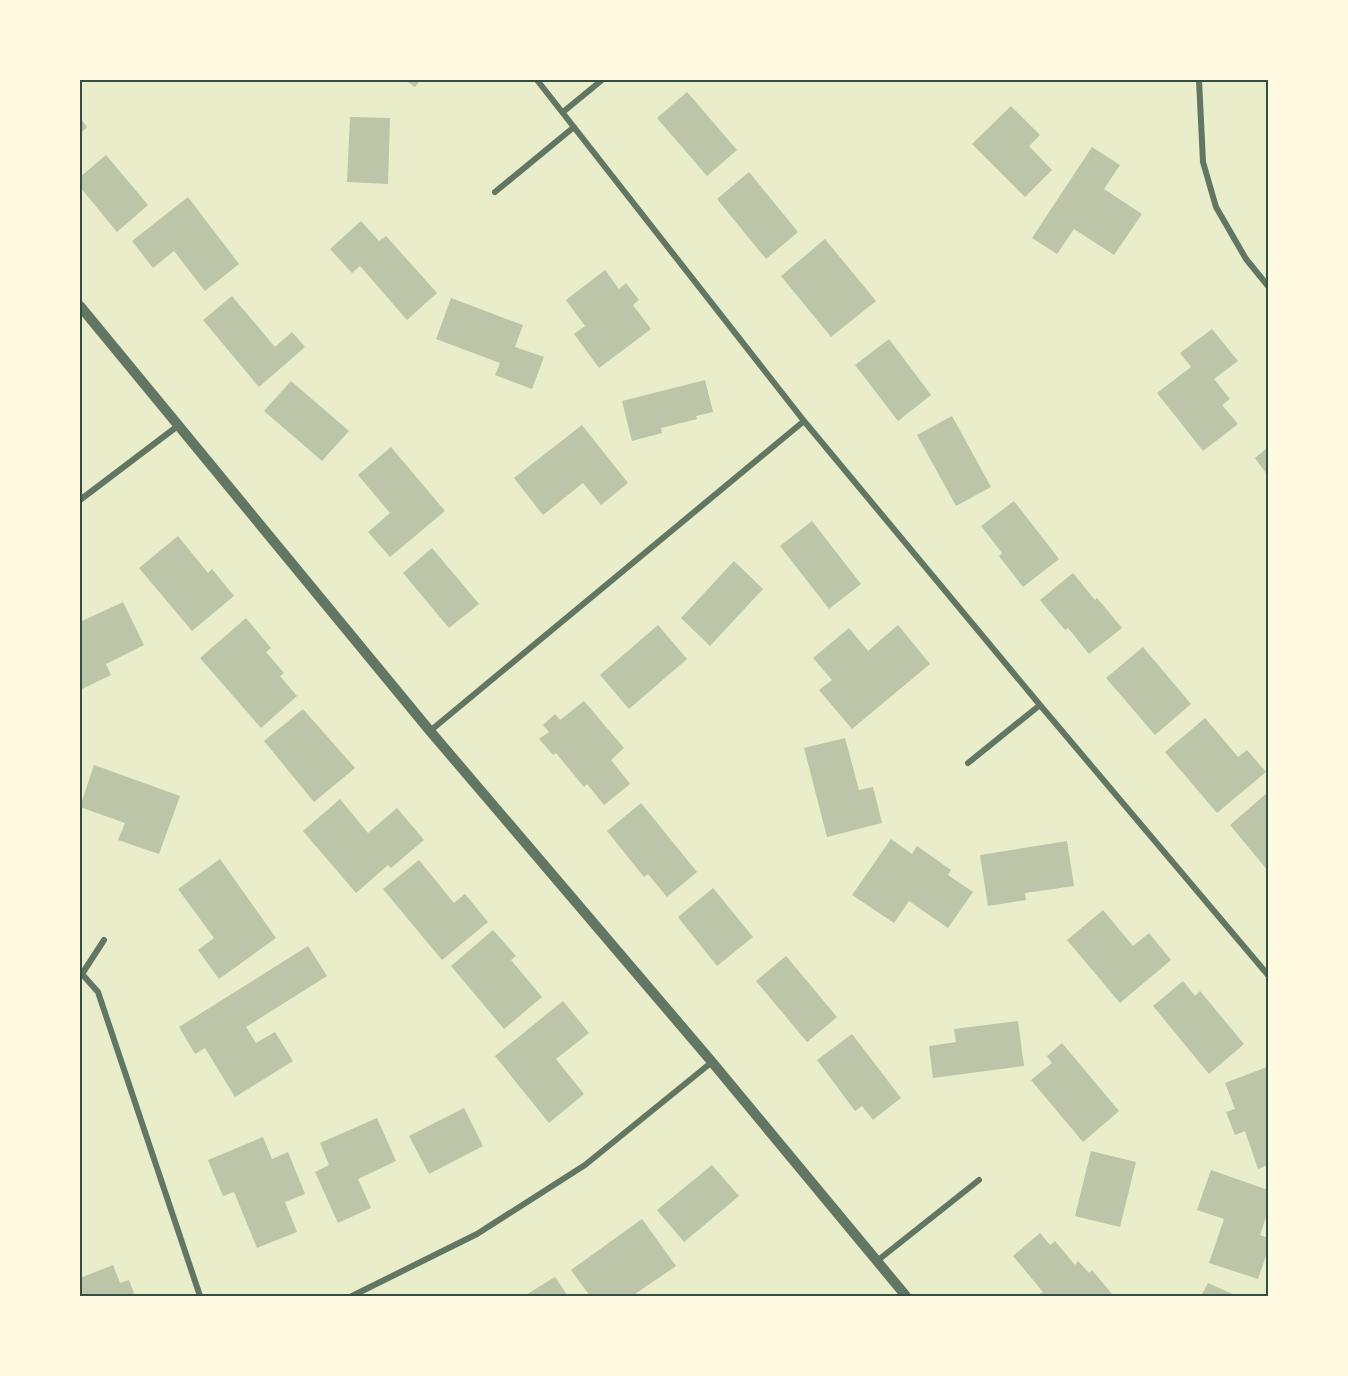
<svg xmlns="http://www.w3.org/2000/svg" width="1348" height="1376" viewBox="0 0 1348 1376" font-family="'Open Sans',sans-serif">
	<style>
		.building { fill: #bcc5a7 }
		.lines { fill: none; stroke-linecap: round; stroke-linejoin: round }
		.minor { stroke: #617663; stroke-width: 6 }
		.tertiary { stroke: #617663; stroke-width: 10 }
		.neatline { fill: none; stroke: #344e41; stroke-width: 2 }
	</style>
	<rect width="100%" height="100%" fill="#e9edc9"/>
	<!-- building -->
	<path class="building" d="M405,80h16l-6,7z
		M687,92l50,58 -30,26 -50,-58z
		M1011,106l29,29 -11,11 23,24 -27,27 -53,-53z
		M350,117l40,1 -2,66 -41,-2z
		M80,118l7,9 -7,7z
		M1092,147l28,18 -16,24 38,25 -28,41 -40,-26 -17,25 -25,-16z
		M106,155l42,50 -31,27 -37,-45v-10z
		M749,172l49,60 -32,27 -49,-60z
		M188,197l51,67 -34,27 -31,-40 -21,17 -21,-27z
		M361,221l18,20 7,-5 51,57 -30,27 -47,-54 -8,7 -22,-24z
		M825,239l51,62 -45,36 -50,-61z
		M605,270l14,19 7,-6 13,17 -6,5 18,24 -52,39 -25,-34 11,-8 -19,-26z
		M232,296l43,51 17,-15 13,15 -46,40 -56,-67z
		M451,298l72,27 -8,22 29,10 -12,32 -37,-14 5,-12 -64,-24z
		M1212,329l26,32 -24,18 16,20 -8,6 16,19 -35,27 -46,-58 34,-26 -11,-14z
		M889,339l42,56 -33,26 -43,-56z
		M705,380l8,32 -17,4 1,3 -36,9 1,5 -30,8 -10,-40z
		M291,381l58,50 -27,30 -58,-50z
		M952,416l39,71 -35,19 -39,-71z
		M582,425l46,58 -27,22 -18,-22 -40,32 -29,-37z
		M391,447l54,64 -55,46 -22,-25 22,-19 -32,-38z
		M1268,447v29l-13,-18z
		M1014,501l45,58 -36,28 -24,-31 3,-3 -21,-27z
		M812,521l49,63 -32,25 -49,-63z
		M178,536l30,37 4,-4 22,27 -42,35 -53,-63z
		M432,548l47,56 -30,24 -46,-55z
		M734,561l29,28 -53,57 -29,-28z
		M1073,573l22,27 2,-2 25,30 -33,26 -21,-26 -3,2 -25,-30z
		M123,602l21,43 -38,19 5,11 -31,15v-68z
		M246,618l25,30 -5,4 18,21 -4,3 17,20 -36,32 -61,-70z
		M658,625l29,34 -58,50 -29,-34z
		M898,625l32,39 -78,65 -33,-39 13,-10 -19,-22 36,-30 19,23z
		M1143,647l48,57 -36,31 -49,-57z
		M584,701l40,47 -13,12 19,24 -26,21 -17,-21 -3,3 -28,-34 -3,2 -14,-16 10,-7 -6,-7 12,-11 5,6z
		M303,709l52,59 -41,34 -50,-61z
		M1205,718l33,39 9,-7 19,22 -49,41 -52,-61z
		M845,738l14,52 14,-3 9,36 -55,14 -23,-89z
		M94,765l86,31 -21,58 -41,-14 7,-17 -45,-16z
		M1268,792v79l-38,-46z
		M340,799l28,34 29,-25 27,32 -33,28 -3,-3 -32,28 -53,-62z
		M641,803l56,69 -30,25 -19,-23 -4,3 -37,-46z
		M891,839l21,15 5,-8 34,24 -3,5 25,17 -25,36 -39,-27 -15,22 -42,-28z
		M1067,841l7,45 -49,7 1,7 -38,6 -8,-51z
		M220,859l56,79 -57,41 -21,-29 16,-12 -36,-49z
		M419,860l35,43 11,-9 23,28 -46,38 -59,-71z
		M713,888l40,49 -36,29 -39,-49z
		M1103,910l30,36 16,-13 22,27 -51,43 -53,-63z
		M493,930l23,26 -5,4 31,37 -38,32 -53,-63z
		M308,946l19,30 -81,51 10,16 19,-11 18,29 -58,36 -30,-49 -10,6 -16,-27z
		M786,956l51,61 -30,25 -51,-61z
		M1183,981l12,15 5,-5 44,53 -35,30 -56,-68z
		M563,1001l26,32 -33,26 28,35 -35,29 -54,-67z
		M1018,1021l6,45 -91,12 -4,-32 27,-4 -2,-13z
		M852,1034l49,64 -28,22 -11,-14 -7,5 -38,-51z
		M1062,1043l57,68 -36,31 -52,-62 21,-17 -5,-7z
		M1267,1067l1,5v93l-10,4 -13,-38 -10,4 -9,-23 9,-3 -10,-26z
		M464,1108l19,38 -54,28 -20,-38z
		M377,1118l19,43 -38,18 13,29 -33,15 -23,-51 14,-7 -9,-22z
		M263,1137l9,22 16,-7 17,42 -20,8 12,30 -40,16 -23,-56 -11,4 -15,-36z
		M1091,1151l45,11 -16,65 -45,-11z
		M712,1165l27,31 -55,46 -27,-32z
		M1211,1170l57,20v21l-8,24 8,3v12l-10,29 -49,-16 15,-44 -27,-9z
		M642,1219l34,47 -44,30h-42l-19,-26z
		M1040,1233l10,12 5,-4 20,24 3,-4 11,12 3,-3 20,24 -3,2h-72l6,-4 -30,-36z
		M113,1265l7,18 9,-3 6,16h-55v-18z
		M555,1277l13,19h-44z
		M1208,1283l29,13h-36z"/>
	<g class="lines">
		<!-- minor -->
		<path class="minor" d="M537,80l267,341 236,284 228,270
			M1199,80l4,82 13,45 30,52 22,27
			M563,112l39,-32
			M495,192l79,-65
			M80,500l99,-75
			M430,731l374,-310
			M968,763l72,-58
			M82,974l16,18 102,304
			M82,974l22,-34
			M877,1261l102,-81
			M352,1296l125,-62 108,-69 127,-103"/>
		<!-- tertiary -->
		<path class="tertiary" d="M80,306l350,425 282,331 194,234"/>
	</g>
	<!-- border -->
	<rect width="1348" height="1376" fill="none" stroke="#fefae0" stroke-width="162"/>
	<rect x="81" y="81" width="1186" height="1214" class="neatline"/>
</svg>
